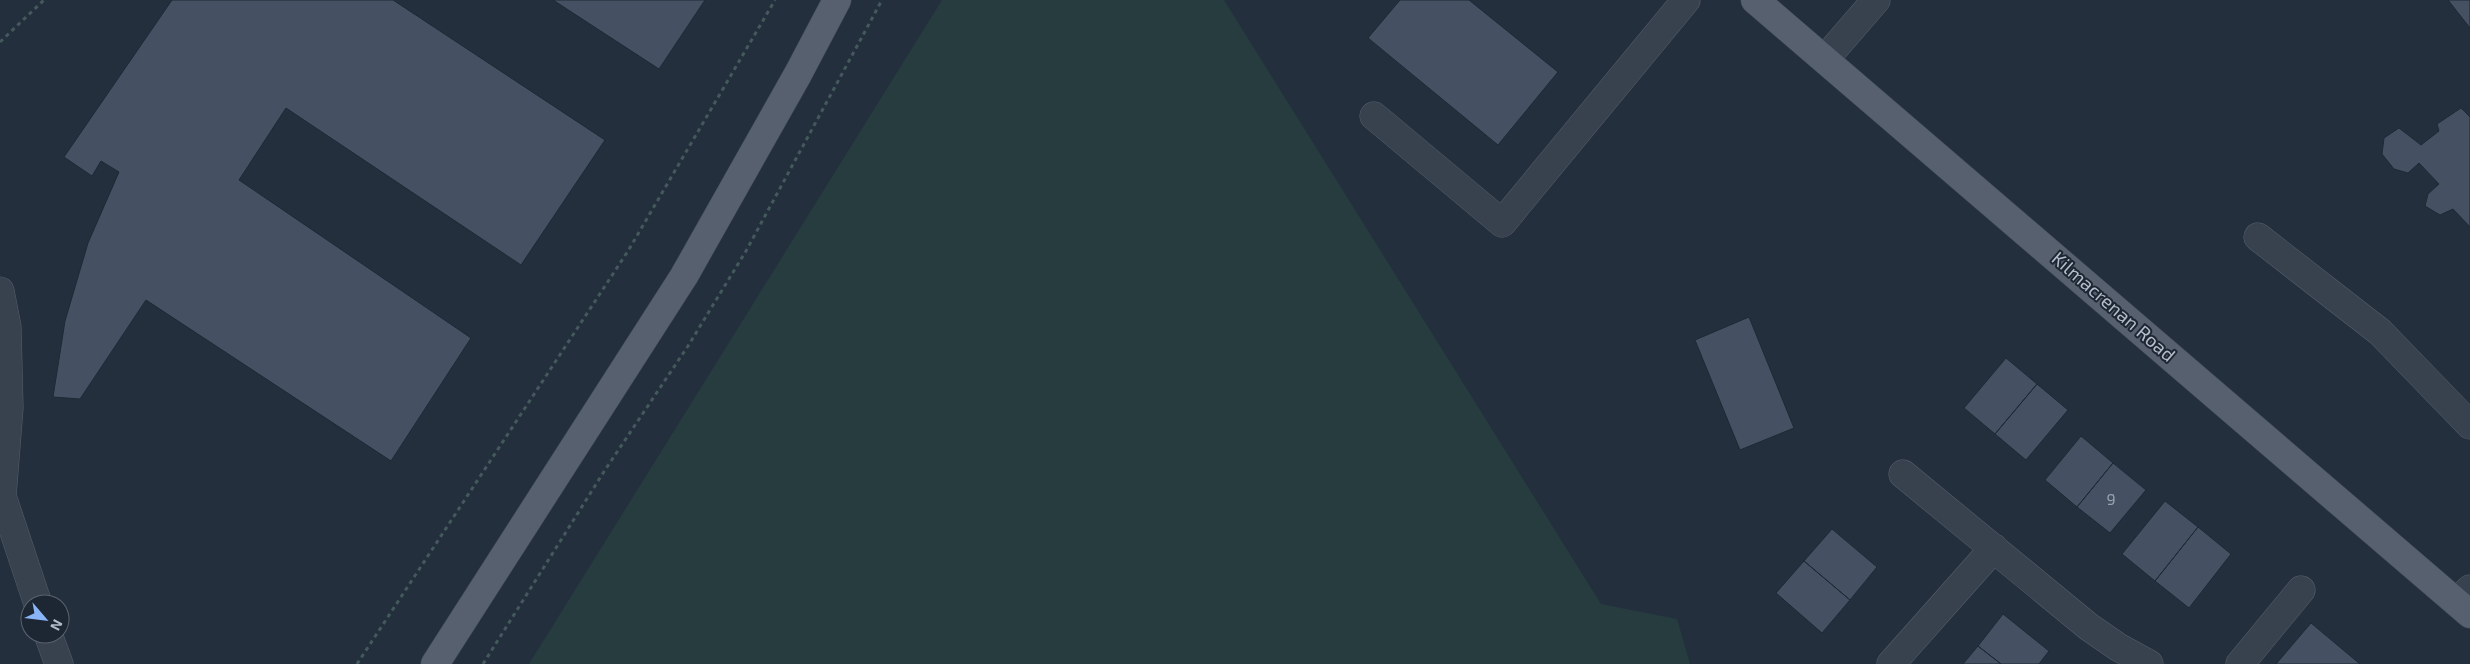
<svg xmlns="http://www.w3.org/2000/svg" width="2470" height="664" viewBox="0 0 2470 664" font-family="'Exo 2',sans-serif">
	<style>
		.green { fill: #263c3f }
		.building { fill: #455162; stroke: #1f2835 }
		.lines { fill: none; stroke-linecap: round; stroke-linejoin: round }
		.minor-casing { stroke: #565f6c; stroke-width: 29 }
		.major-casing { stroke: #414a57; stroke-width: 29 }
		.path { stroke: #44595c; stroke-width: 3; stroke-dasharray: 4 4; stroke-linecap: butt }
		.minor { stroke: #38414e; stroke-width: 28 }
		.major { stroke: #56606e; stroke-width: 28 }
		.labels { text-anchor: middle; dominant-baseline: central; stroke-width: 4; stroke-linejoin: round; paint-order: stroke }
		.number-label { font-size: 16px; fill: #98a1af }
		.street-label { font-size: 19px; fill: #b4bcc9; stroke: #1d2633 }
	</style>
	<rect width="100%" height="100%" fill="#242f3e"/>
	<!-- green -->
	<path class="green" d="M942,0h282l377,604 76,15 13,45h-1161z"/>
	<!-- building -->
	<path class="building" d="M172,0h221l212,140 -84,125 -235,-157 -47,72 232,158 -80,123 -245,-161 -66,99 -27,-2 12,-76 23,-78 31,-71 -18,-11 -9,15 -28,-19z
		M553,0h152l-46,69z
		M1400,0h69l89,72 -60,73 -130,-107z
		M2448,0h22v28z
		M2461,108l9,9v110l-17,-18 -13,6 -15,-9 3,-12 11,-10 -20,-21 -11,10 -14,-4 -12,-15 2,-16 15,-10 22,17 18,-14 -2,-7z
		M1749,317l45,111 -54,22 -45,-110z
		M2006,358l31,26 -42,50 -31,-26z
		M2037,384l31,26 -42,50 -31,-26z
		M2081,436l32,27 -36,44 -32,-27z
		M2113,463l33,27 -36,43 -33,-26z
		M2165,501l33,26 -43,54 -33,-27z
		M2198,527l33,27 -42,54 -34,-27z
		M1832,529l45,38 -27,33 -46,-39z
		M1804,561l46,39 -28,33 -46,-40z
		M2003,614l46,37 -10,13h-38l-23,-18z
		M2311,623l49,41h-84z
		M1978,646l23,18h-38z"/>
	<g class="lines">
		<!-- minor casing -->
		<g class="minor-casing">
			<path id="minor" d="M1825,59l51,-59
				M1374,116l128,107 184,-223
				M2258,237l122,95 90,93
				M0,291l7,36 2,81 -7,88 36,108
				M1903,474l186,153 29,20 31,17
				M2457,602l13,-13
				M48,634l11,30
				M1891,664l103,-116
				M2240,664l61,-74"/>
		</g>
		<!-- major casing -->
		<g class="major-casing">
			<path id="major" d="M1755,0l715,614
				M435,664l249,-388 114,-202 39,-74"/>
		</g>
		<!-- path -->
		<path class="path" d="M0,42l44,-42
			M357,664l271,-413 147,-251
			M483,664l122,-194 83,-124 58,-95 136,-251"/>
		<!-- minor -->
		<use href="#minor" class="minor"/>
		<!-- major -->
		<use href="#major" class="major"/>
	</g>
	<g class="labels">
		<!-- number labels -->
		<g class="number-label">
			<text x="2111" y="498">9</text>
		</g>
		<!-- street labels -->
		<g class="street-label">
			<text transform="translate(2114 306) rotate(41)">Kilmacrenan Road</text>
		</g>
	</g>
	<!-- north arrow -->
	<g transform="translate(45 619) rotate(118)"><circle r="24" fill="#1d2633" stroke="#59626f"/>
	<path d="M0-4L9 19L0 12L-9 19Z" fill="#8ab4f8"/>
	<text y="-8" font-size="14" font-weight="bold" text-anchor="middle" fill="#b4bcc9">N</text>
	</g>
</svg>
